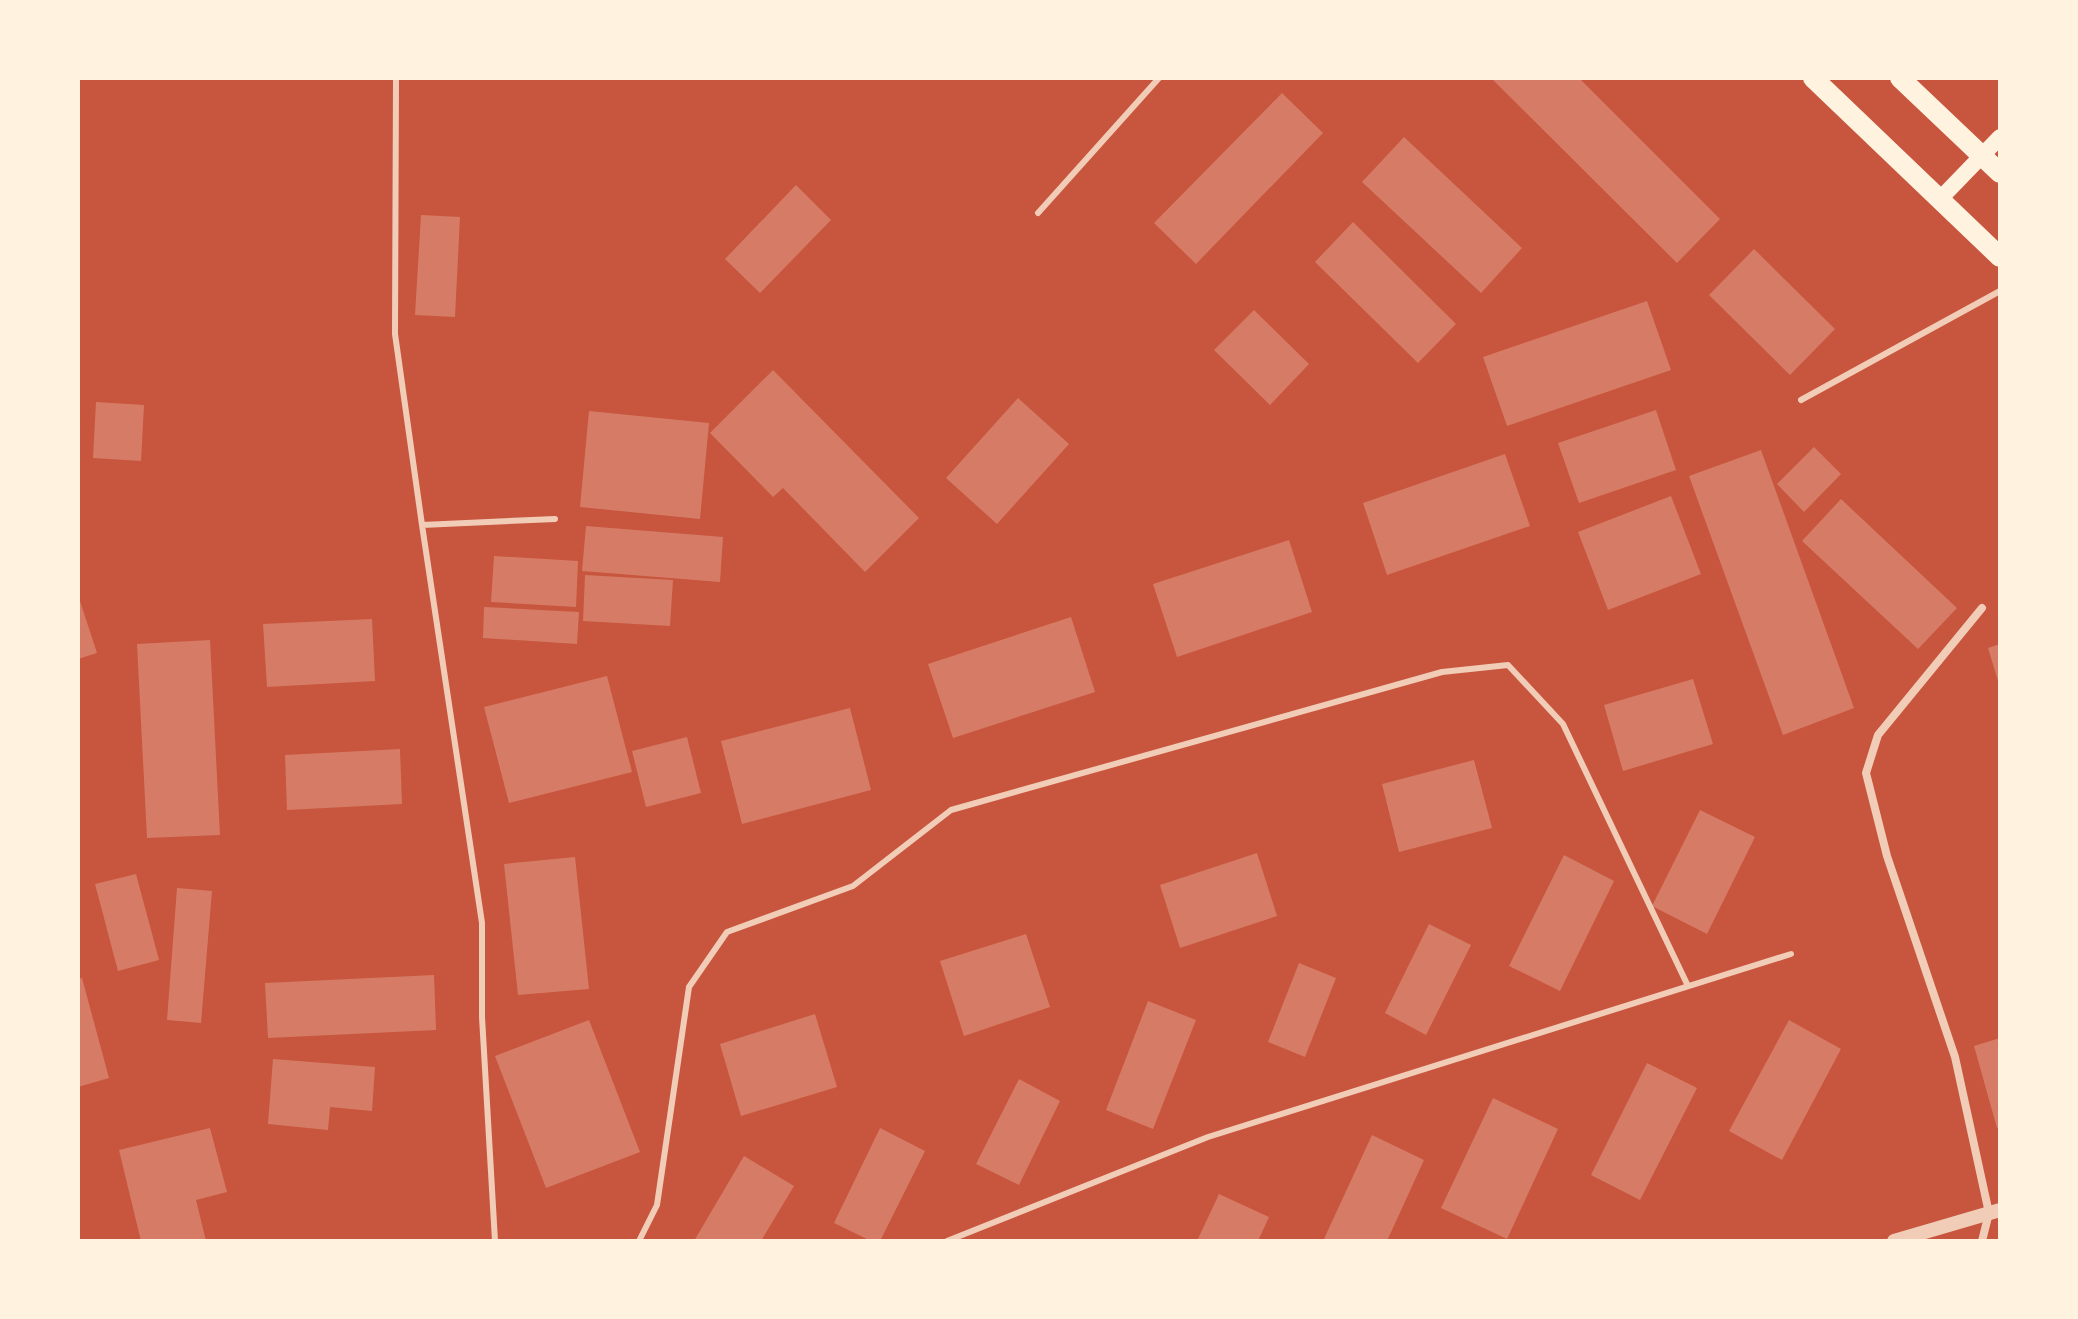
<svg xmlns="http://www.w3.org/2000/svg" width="2078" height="1319" viewBox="0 0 2078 1319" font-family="Roboto,sans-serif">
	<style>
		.building { fill: #d67c66 }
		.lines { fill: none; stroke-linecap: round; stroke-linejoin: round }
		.service { stroke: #f1ccb7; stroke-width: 6 }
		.minor { stroke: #f1ccb7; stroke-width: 8 }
		.tertiary { stroke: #f1ccb7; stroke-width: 14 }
		.secondary { stroke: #fff3e0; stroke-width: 16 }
		.primary { stroke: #fff3e0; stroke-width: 20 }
	</style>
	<rect width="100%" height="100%" fill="#c8553d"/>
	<!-- building -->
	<path class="building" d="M1491,78h88l141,141 -43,44z
		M1282,93l41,40 -127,131 -42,-41z
		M1404,137l118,111 -41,45 -119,-111z
		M796,185l35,35 -71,73 -35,-34z
		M421,215l39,2 -5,100 -40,-2z
		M1353,222l103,102 -38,39 -103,-101z
		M1754,249l81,80 -45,46 -81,-80z
		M1647,301l24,69 -164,56 -24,-69z
		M1254,310l55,54 -39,41 -56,-55z
		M773,370l146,148 -54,54 -82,-84 -10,9 -63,-64z
		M1018,398l51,46 -72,80 -51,-46z
		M96,402l48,3 -3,56 -48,-3z
		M1656,410l20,60 -97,33 -21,-60z
		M589,411l120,12 -9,96 -120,-12z
		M1814,447l27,27 -37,38 -27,-28z
		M1761,450l93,258 -71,27 -94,-259z
		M1505,454l25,72 -143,49 -24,-72z
		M1671,496l30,78 -93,36 -30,-78z
		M1841,499l116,109 -39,41 -116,-108z
		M586,526l137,11 -3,45 -138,-11z
		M1289,540l23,72 -135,45 -24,-73z
		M494,556l84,5 -2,46 -85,-5z
		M585,575l88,5 -3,46 -87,-5z
		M78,595l19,58 -19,6z
		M484,607l95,5 -2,32 -94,-6z
		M1071,617l24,75 -142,46 -25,-74z
		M372,619l3,62 -108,6 -4,-63z
		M210,640l10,195 -73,3 -10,-194z
		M2000,644v40h-1l-11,-36z
		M607,676l25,96 -123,31 -25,-96z
		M1693,679l20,65 -90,27 -19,-66z
		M850,708l21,82 -129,34 -21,-83z
		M687,737l14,56 -55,14 -14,-56z
		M400,749l2,55 -115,6 -2,-55z
		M1474,760l18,68 -93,24 -17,-68z
		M1700,810l55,27 -48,97 -55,-28z
		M1257,853l20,63 -97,32 -20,-63z
		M1564,855l50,26 -54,110 -51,-25z
		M575,857l14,132 -71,6 -14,-131z
		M136,874l23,86 -41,11 -23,-87z
		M177,888l35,3 -11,132 -34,-3z
		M1429,924l42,21 -45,90 -41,-22z
		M1026,934l24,73 -86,29 -24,-75z
		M1299,963l37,15 -31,79 -37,-15z
		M434,975l2,55 -168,8 -3,-55z
		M82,978l27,100 -31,9v-108z
		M1148,1001l48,19 -43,109 -47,-19z
		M815,1014l22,73 -96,29 -21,-72z
		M589,1020l51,132 -94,36 -51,-132z
		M1789,1020l52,29 -59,111 -53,-29z
		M2000,1038v89l-3,1 -23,-82z
		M273,1059l102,8 -3,44 -42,-4 -2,23 -60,-6z
		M1647,1063l50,25 -57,112 -49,-25z
		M1019,1079l41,22 -41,84 -43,-21z
		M1493,1098l65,31 -51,110 -66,-31z
		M210,1128l17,64 -31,8 10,41h-65l-22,-91z
		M880,1128l45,23 -45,90h-9l-37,-18z
		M1372,1135l52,25 -37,81h-64z
		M744,1156l50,30 -33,55h-67z
		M1219,1194l50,23 -11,24h-61z"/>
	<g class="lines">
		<!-- service -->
		<path class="service" d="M396,78l-1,256 27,191
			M1038,213l121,-135
			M1801,400l199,-109
			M495,1241l-13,-224v-94l-60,-398 133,-6
			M639,1241l18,-36 32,-218 38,-55 126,-46 98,-76 491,-138 66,-7 55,59 125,262
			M947,1241l261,-104 583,-183"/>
		<!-- minor -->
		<path class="minor" d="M1982,1241l7,-28 -34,-156 -68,-201 -21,-83 12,-38 104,-127"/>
		<!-- tertiary -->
		<path class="tertiary" d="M1894,1241l106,-31"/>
		<!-- secondary -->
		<path class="secondary" d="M1939,200l61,-63"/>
		<!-- primary -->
		<path class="primary" d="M1813,78l187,179
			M1900,78l100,95"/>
	</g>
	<!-- border -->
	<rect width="2078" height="1319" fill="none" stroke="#fff3e0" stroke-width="160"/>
</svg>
